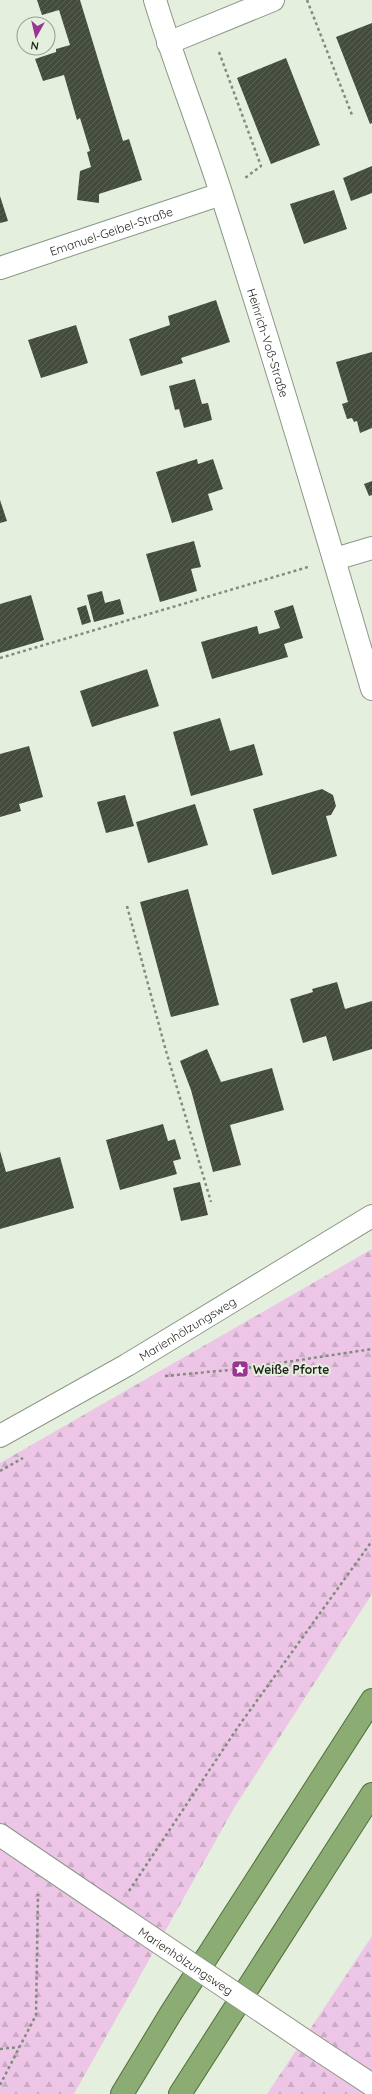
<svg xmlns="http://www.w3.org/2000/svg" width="372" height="2094" viewBox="0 0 372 2094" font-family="Quicksand,sans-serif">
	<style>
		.forest { fill: url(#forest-firs) }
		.building { fill: url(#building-hatch) }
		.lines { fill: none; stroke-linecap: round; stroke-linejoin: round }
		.minor-casing { stroke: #8c9786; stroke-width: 24 }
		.trunk-casing { stroke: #526e3d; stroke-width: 24 }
		.path { stroke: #848c7f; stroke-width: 2.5; stroke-dasharray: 3 3; stroke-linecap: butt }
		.minor { stroke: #fff; stroke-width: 22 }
		.trunk { stroke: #8bac73; stroke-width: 22 }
		.minor-bridge-casing { stroke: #8c9786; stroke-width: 24; stroke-linecap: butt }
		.minor-bridge { stroke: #fff; stroke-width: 22 }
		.labels { text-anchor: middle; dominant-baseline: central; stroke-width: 4; stroke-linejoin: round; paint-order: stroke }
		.street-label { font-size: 12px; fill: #1d211b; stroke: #e4f0dd }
		.poi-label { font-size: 12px; font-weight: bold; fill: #1d211b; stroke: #e4f0dd; text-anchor: start }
	</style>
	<defs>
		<pattern id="forest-firs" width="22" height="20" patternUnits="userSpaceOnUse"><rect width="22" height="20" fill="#edc6e7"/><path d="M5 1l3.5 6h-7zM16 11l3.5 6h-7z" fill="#cbaac6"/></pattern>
		<pattern id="building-hatch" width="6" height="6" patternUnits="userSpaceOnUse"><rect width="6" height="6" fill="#434c3d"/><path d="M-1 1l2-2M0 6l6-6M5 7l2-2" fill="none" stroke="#5b6256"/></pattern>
	</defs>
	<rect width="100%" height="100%" fill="#e4f0dd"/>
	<!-- forest -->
	<path class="forest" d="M372,1249v345l-138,214 -160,286h-74v-631z
		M372,1936v158h-105z"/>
	<!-- building -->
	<path class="building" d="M37,0h43l43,141 6,-2 13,41 -43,14v9l-22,-3 3,-29 11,-4 -4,-15 3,-1 -10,-33 -3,2 -13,-45 -21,6 -8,-22 21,-7v-3l14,-4 -11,-35 -17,5z
		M372,23v100l-2,1 -34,-87z
		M286,58l34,87 -49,19 -34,-86z
		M372,166v27l-21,8 -8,-23z
		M334,190l13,39 -43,15 -14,-40z
		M0,196l8,25 -8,2z
		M216,300l14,42 -49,16 2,5 -42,13 -12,-37 41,-14 -2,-9z
		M76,325l12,38 -47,15 -13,-38z
		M372,352v76l-12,5 -3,-12 -3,1 -2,-4 -5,1 -5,-15 6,-2 -12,-40z
		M195,379l7,25 6,-1 4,17 -28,8 -5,-19 -4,1 -6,-24z
		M197,459l1,5 15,-5 10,30 -15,5 5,16 -41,13 -16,-51z
		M372,481v14l-3,1 -5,-12z
		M0,500l7,21 -7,2z
		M194,541l7,26 -10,2 6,22 -37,11 -14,-48z
		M102,591l3,12 15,-4 4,15 -30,8 -7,-27z
		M31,595l13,45 -44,13v-49z
		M86,605l5,17 -9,3 -5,-17z
		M293,605l10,33 -19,6 4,13 -76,22 -11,-37 56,-16 2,8 21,-6 -6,-17z
		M147,669l12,37 -67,21 -12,-36z
		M220,718l10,33 24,-7 9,31 -72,21 -18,-64z
		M29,746l14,51 -24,7 2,7 -21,6v-63z
		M322,789l11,6 3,11 -5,9 -5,1 11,40 -65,19 -19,-66z
		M125,795l9,31 -28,7 -9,-31z
		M195,804l13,41 -60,18 -12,-41z
		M188,889l31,116 -48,12 -31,-115z
		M337,982l8,27 27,-8v48l-39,12 -7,-25 -23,7 -13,-44 23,-7 -1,-3z
		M207,1049l14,33 51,-14 12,42 -54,15 11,40 -28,7 -22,-82 -11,-29z
		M163,1124l5,17 7,-2 6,20 -8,2 4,13 -57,16 -14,-50z
		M0,1151l6,21 54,-15 14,51 -74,21z
		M200,1182l8,33 -27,6 -8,-33z"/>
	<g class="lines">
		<!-- minor casing -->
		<g class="minor-casing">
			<g id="minor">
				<path id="s1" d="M155,0c20,66 46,130 67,196 53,163 102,328 150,493"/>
				<path d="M168,43l105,-43"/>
				<path id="s2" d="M0,268l221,-74"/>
				<path d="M335,559l37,-11"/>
				<path id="s3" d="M0,1436l127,-71 245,-149"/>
				<path d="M0,1835l127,86"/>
				<path d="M322,2052l50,33"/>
			</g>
		</g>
		<!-- trunk casing -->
		<g class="trunk-casing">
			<path id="trunk" d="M122,2094l49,-81 201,-313
				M180,2094l192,-300"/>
		</g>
		<!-- path -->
		<path class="path" d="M307,0l45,115
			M219,52l42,114 -16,12
			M0,658l308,-91
			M127,906l39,145 45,151
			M165,1376l75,-7 132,-20
			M0,1471l23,-13
			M129,1891l109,-164 134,-186
			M0,2049l19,-2
			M0,2085l36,-70 2,-121"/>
		<!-- minor -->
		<use href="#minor" class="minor"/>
		<!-- trunk -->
		<use href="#trunk" class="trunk"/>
		<!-- minor-bridge casing -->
		<g class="minor-bridge-casing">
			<g id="minor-bridge">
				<path id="s4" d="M127,1921l195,131"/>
			</g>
		</g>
		<!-- minor-bridge -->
		<use href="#minor-bridge" class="minor-bridge"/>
	</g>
	<!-- icons -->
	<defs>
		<g id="sight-square" transform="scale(0.9)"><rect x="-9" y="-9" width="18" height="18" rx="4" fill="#9c3294" stroke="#e4f0dd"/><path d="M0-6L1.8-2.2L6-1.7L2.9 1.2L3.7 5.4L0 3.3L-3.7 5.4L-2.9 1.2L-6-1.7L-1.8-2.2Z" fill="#fff"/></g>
	</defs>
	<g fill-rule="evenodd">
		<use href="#sight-square" x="240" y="1369"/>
	</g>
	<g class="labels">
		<!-- street labels -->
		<g class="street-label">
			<text stroke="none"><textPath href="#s2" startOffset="117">Emanuel-Geibel-Straße</textPath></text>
			<text stroke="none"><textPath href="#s1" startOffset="361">Heinrich-Voß-Straße</textPath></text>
			<text stroke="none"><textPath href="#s3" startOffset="216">Marienhölzungsweg</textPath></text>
			<text stroke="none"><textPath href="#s4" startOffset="71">Marienhölzungsweg</textPath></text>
		</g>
		<!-- poi labels -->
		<g class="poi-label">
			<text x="253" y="1369">Weiße Pforte</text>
		</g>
	</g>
	<!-- north arrow -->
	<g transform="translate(36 36) rotate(188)"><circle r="19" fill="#e4f0dd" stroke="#949d8f"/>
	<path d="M0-3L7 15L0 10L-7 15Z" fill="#9c3294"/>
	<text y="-6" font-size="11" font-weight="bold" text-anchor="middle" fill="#1d211b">N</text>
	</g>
</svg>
